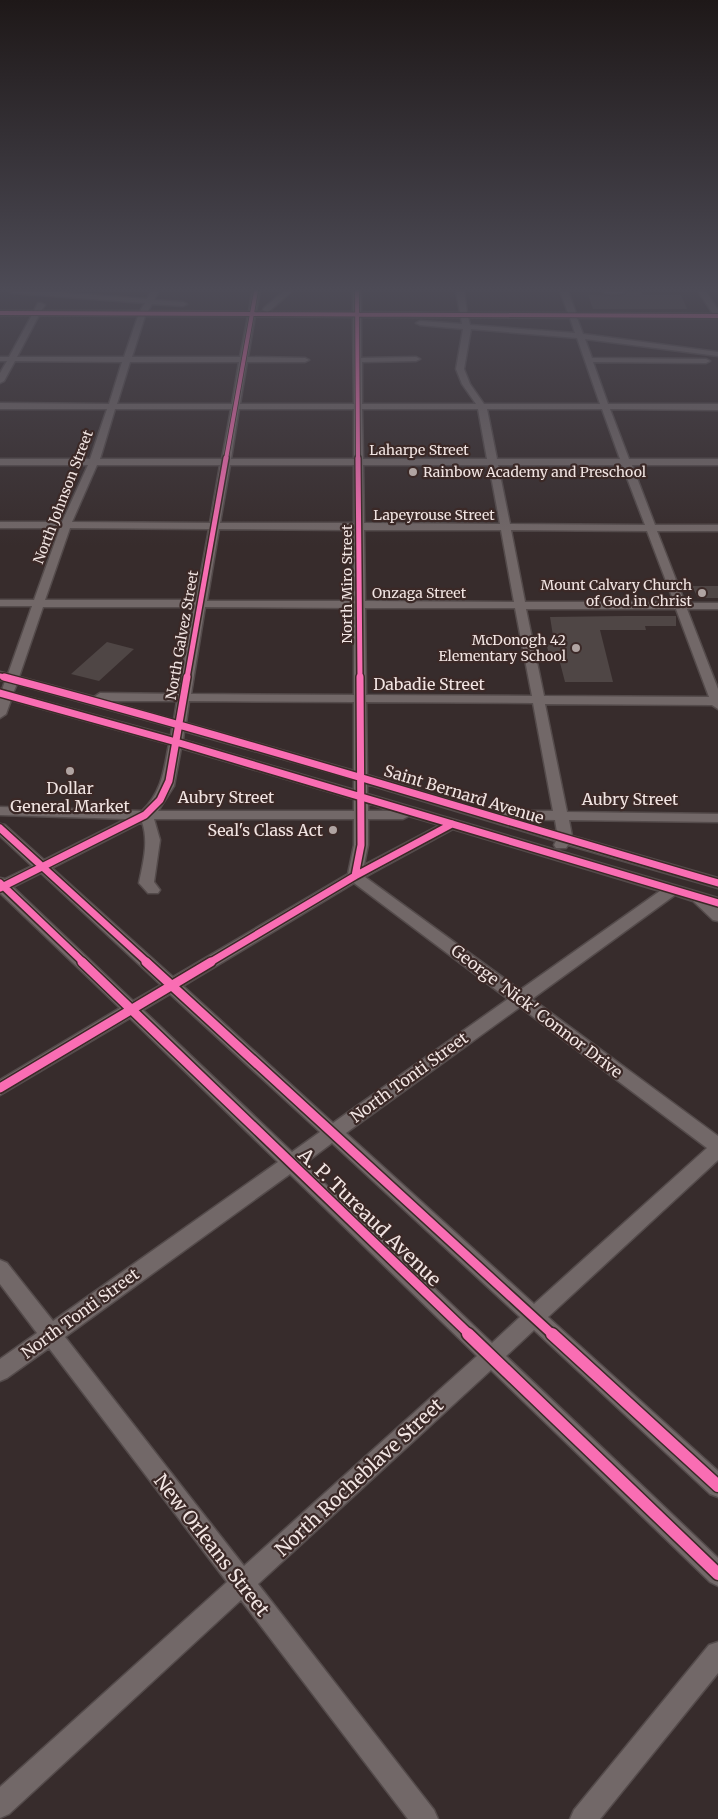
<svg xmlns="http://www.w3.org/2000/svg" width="718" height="1819" viewBox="0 0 718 1819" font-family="Merriweather,serif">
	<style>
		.building { fill: #4f4645 }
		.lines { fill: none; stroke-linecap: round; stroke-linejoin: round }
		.minor-casing { stroke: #544b4b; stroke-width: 3 }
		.minor { fill: #726868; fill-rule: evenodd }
		.cycleway-far4-casing { stroke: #3b2927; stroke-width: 5.5 }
		.cycleway-far3-casing { stroke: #3b2927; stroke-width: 8 }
		.cycleway-far2-casing { stroke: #3b2927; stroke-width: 10 }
		.cycleway-far1-casing { stroke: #3b2927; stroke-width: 12 }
		.cycleway-casing { stroke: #3b2927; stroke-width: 15 }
		.cycleway-far4 { stroke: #f96db3; stroke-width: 4 }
		.cycleway-far3 { stroke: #f96db3; stroke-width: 5 }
		.cycleway-far2 { stroke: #f96db3; stroke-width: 7 }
		.cycleway-far1 { stroke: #f96db3; stroke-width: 9 }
		.cycleway { stroke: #f96db3; stroke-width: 12 }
		.poi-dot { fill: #b0a4a2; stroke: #3b2927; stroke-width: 2 }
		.labels { text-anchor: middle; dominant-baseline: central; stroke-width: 4.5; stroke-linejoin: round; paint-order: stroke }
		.far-street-label { font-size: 14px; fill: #f1e4e2; stroke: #3b2927 }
		.far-poi-label { font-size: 14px; fill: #f1e4e2; stroke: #3b2927; text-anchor: end }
		.street-label { font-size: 16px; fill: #f1e4e2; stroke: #3b2927 }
		.poi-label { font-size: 16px; fill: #f1e4e2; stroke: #3b2927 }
		.near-street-label { font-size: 19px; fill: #f1e4e2; stroke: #3b2927 }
	</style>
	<rect width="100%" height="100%" fill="#372c2c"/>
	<!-- building -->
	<path class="building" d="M627,292h14l2,3h38l6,14h-94l-5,-14 29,1 8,-1z
		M692,586h26v12h-20z
		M624,616h52v10h-31l1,4h-46l13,52h-48l-7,-27 -9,-1 -3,-11 8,-1 -4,-25z
		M107,642l27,7 -35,32 -28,-7z"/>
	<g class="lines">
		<!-- minor casing -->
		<g class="minor-casing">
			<path id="minor" d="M9,291h32l106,8 4,-8h8l-5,9 29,2 4,2 -4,2 -31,-2 -4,7 101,1 3,-21h8l-4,21h10l-3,-2 1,-2 20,-17h8l-24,21h85v-21h8v21l99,1 -4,-22h8l3,22h101l-8,-22h8l8,22 137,1 -15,-23h8l12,19v8h-141l6,16 135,18v4l-133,-17 7,19 114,1 4,2 -4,2 -113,-1 15,42h110v6l-108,-1 19,50h89v6h-86l23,60h63v6h-61l28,72h33v6h-31l31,80v20l-6,-4 -167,-1 22,108 151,2v8l-149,-2 3,16 146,42v10l-150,-43 -2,3h-10l-2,-3 2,-4 -189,-57v10l351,104v23l-5,-1 -20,-19 -18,-6 -143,104 186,137v24l-170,157 170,154v26l-8,-3 -176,-164 -28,26 212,202v28l-8,-4 -219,-212 -233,214 176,226 4,9h-30l-167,-219 -232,214 -9,4v-31l227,-205 -178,-234 -42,30 -7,3v-22l37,-26 -37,-49v-24l7,3 46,58 225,-159 -148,-144 -130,77v-15l120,-72 -120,-115v-15l5,1 27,-13 -32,-30v-12l5,1 39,35 82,-41 -126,-4v-8l142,4c20,-19 22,-41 27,-67l-158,-44 -5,14 -6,4v-29l2,1 3,-9 -5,-1v-8l8,2 24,-68h-32v-6h34l26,-72h-60v-6h62l26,-57h-88v-6h90l17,-50h-107v-6l109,1 13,-42 -107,-1 -11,20 -4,2v-10l7,-12h-7v-4h9l23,-42h-32v-4h34l4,-8h3l4,2 -4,6h99l5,-8 -132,-10zM39,315l99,1 -14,41h-107zM145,316h103l-8,41h-108zM255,316l98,1 1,87h-114l7,-42h58l4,-2 -4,-2 -57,-1zM361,317h100l1,7 -42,-3 -4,2 4,2 43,4 -7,40 6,15 14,20h-114v-42l54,-1 4,-2 -4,-2 -55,1zM468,317l102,1 5,15 -105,-8zM471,329l106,9 23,66h-116l-14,-20 -6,-15zM130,362h109l-7,42h-115zM115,409h116l-9,50h-122zM239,409h115v50h-123zM362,409h116l9,50h-124zM487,409h115l18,50h-123zM97,465h123l-10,58 -138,-1zM230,465h124v58h-134zM363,465h126l11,59 -136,-1zM498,465h124l23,60 -135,-1zM70,528l139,1 -13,71h-151zM219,529l135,1v71h-147zM364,530h137l13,72 -149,-1zM511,530l136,1 27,71h-149zM43,607h151l-16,87 -78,-1 -6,4 -75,-20zM205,607l149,1v87l-163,-1zM365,608h150l17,88 -166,-1zM526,609h150l33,88 -165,-1zM17,684l155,43 -1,9 -158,-43zM107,701h70l-3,19zM189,701l165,1v69l-168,-48zM366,702l167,1 20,108h-51l-7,3 -128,-39zM184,731l170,48v11l-171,-50zM181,748l173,51v12h-196l16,-25zM368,803l24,8h-24zM409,816l31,9 -76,40 4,-20v-26h35zM154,819h200v26l-6,29 -175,103 -121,-109 90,-46c7,20 1,41 -3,61l9,10h10l2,-3 -6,-8 6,-42zM513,819l42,1 2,12zM453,829l207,62 -140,99 -155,-113zM41,873l120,112 -28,16 -120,-114zM354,883l154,116 -175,124 -150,-137zM170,994l150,138 -28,20 -149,-142zM520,1007l187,141 -173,156 -188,-171zM332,1143l188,174 -28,26 -188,-179zM290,1174l187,182 -233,210 -179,-229z
				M602,291h24c-6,4 -18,4 -24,0z
				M718,1642v31l-118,146h-30l4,-9 135,-165z"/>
		</g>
		<!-- minor -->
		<use href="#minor" class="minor"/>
		<!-- cycleway-far4 casing -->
		<g class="cycleway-far4-casing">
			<path id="cycleway-far4" d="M357,291l1,168
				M0,313l718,3
				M226,459l30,-168"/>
		</g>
		<!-- cycleway-far3 casing -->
		<g class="cycleway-far3-casing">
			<path id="cycleway-far3" d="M358,458l2,220
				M0,676l9,2
				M187,678l39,-220"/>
		</g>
		<!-- cycleway-far2 casing -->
		<g class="cycleway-far2-casing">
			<path id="cycleway-far2" d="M4,677c239,63 476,137 714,206
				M0,693l176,49 542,161
				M0,828l148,135
				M355,876l97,-52
				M0,883l84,80
				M0,888l145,-73 15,-15 9,-19 18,-104
				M209,963l146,-87 6,-31 -1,-168"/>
		</g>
		<!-- cycleway-far1 casing -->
		<g class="cycleway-far1-casing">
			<path id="cycleway-far1" d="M82,962l388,373
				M146,962l407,373
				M0,1088l211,-126"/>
		</g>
		<!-- cycleway casing -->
		<g class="cycleway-casing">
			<path id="cycleway" d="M468,1334l250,240
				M552,1334l166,152"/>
		</g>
		<!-- cycleway-far4 -->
		<use href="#cycleway-far4" class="cycleway-far4"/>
		<!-- cycleway-far3 -->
		<use href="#cycleway-far3" class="cycleway-far3"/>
		<!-- cycleway-far2 -->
		<use href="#cycleway-far2" class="cycleway-far2"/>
		<!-- cycleway-far1 -->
		<use href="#cycleway-far1" class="cycleway-far1"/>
		<!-- cycleway -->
		<use href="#cycleway" class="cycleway"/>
	</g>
	<!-- sky -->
	<linearGradient id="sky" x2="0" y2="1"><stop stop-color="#1e1818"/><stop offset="0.53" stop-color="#4d4b56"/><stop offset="1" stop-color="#4d4b56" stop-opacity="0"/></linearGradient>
	<rect width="718" height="546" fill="url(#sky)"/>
	<!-- markers -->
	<g class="poi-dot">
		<circle cx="413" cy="472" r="5"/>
		<circle cx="702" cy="593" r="5"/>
		<circle cx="576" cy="648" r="5"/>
		<circle cx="70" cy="771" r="5"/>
		<circle cx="333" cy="830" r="5"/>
	</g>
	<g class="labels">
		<!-- far-street labels -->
		<g class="far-street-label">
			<text x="419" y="450">Laharpe Street</text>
			<text transform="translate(63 497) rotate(-69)">North Johnson Street</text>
			<text x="434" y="515">Lapeyrouse Street</text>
			<text transform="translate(347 584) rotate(-90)">North Miro Street</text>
			<text x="419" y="593">Onzaga Street</text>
			<text transform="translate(182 635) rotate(-80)">North Galvez Street</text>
		</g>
		<!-- far-poi labels -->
		<g class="far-poi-label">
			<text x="423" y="472" text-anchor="start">Rainbow Academy and Preschool</text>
			<text x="692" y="585">Mount Calvary Church<tspan x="692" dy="16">of God in Christ</tspan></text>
			<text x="566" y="640">McDonogh 42<tspan x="566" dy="16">Elementary School</tspan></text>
		</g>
		<!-- street labels -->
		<g class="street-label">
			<text x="429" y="684">Dabadie Street</text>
			<text transform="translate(464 794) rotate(17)">Saint Bernard Avenue</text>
			<text x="226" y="797">Aubry Street</text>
			<text x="630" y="799">Aubry Street</text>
			<text transform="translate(537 1011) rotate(37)">George 'Nick' Connor Drive</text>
			<text transform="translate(409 1077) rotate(-36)">North Tonti Street</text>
			<text transform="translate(80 1313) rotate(-36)">North Tonti Street</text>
		</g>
		<!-- poi labels -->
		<g class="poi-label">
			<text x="70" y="788">Dollar<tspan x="70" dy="18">General Market</tspan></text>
			<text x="323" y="830" text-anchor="end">Seal's Class Act</text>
		</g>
		<!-- near-street labels -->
		<g class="near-street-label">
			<text transform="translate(370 1217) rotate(44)">A. P. Tureaud Avenue</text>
			<text transform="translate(359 1477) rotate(-43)">North Rocheblave Street</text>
			<text transform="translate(212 1545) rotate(52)">New Orleans Street</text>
		</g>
	</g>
</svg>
